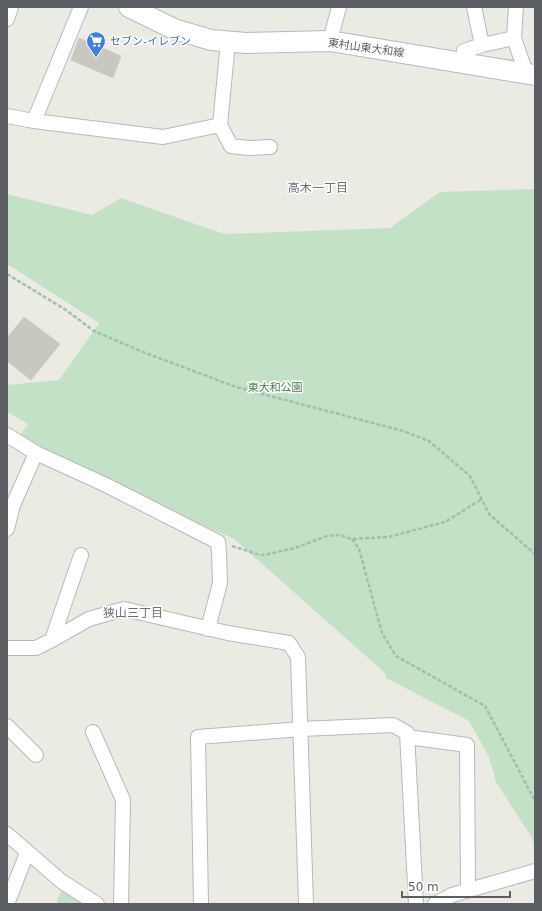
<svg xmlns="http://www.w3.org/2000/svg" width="542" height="911" viewBox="0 0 542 911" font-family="'DejaVu Sans','Noto Sans JP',sans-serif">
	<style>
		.green { fill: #c3e1c7 }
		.building { fill: #c8c7c0; stroke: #d0cec2 }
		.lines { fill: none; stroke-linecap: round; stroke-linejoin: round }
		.minor-casing { stroke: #b6b8bc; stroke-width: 16 }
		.secondary-casing { stroke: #b7b8be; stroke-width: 22 }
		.path { stroke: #9cc1ac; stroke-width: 2.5; stroke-dasharray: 4 2; stroke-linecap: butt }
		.minor { stroke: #fff; stroke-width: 14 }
		.secondary { stroke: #fff; stroke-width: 20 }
		.labels { text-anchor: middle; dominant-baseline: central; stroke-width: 3; stroke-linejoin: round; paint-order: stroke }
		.shop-label { font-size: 11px; fill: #366cbe; stroke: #fff; text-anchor: start }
		.street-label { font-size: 11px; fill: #5b5e62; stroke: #fff }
		.park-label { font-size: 11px; fill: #3e7e4a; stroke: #fff }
		.neighbourhood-label { font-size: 12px; fill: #6d6f74; stroke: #fff }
	</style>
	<rect width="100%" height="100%" fill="#ecebe3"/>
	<!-- green -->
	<path class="green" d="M535,189v664l-3,-15 -36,-56 -7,-25 -20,-36 -83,-43 -1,-5 -151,-134 -38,-17 -158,-77 -17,-11 7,-10 -21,-12v-27l52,-5 40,-57 -92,-59v-70l85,21 29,-17 103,36 166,-6 50,-36z
		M62,889l22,15h-28z"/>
	<!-- building -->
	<path class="building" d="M79,38l42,18 -8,22 -42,-18z
		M24,317l36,27 -29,36 -24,-19v-23z"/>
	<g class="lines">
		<!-- minor casing -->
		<g class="minor-casing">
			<path id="minor" d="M474,7l8,38 32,-7
				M516,7l-2,31 12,35
				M7,19l4,-12
				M330,41l9,-34
				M228,42l-8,83 11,21 18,2 21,-1
				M462,63l2,-12 18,-6
				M7,116l27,5 129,16 57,-12
				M34,121l47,-114
				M7,435l29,18 70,32 112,57 1,10 1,31 -12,46
				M7,529l6,-24 23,-52
				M52,640l29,-85
				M7,648h29l16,-8 37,-21 35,-10 104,24 61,10 9,14 8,247
				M7,726l29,29
				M93,732l30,68 -2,104
				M408,737l59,8 1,145
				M7,834l54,47 36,23
				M7,904l20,-51
				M201,904l-3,-167 103,-8 92,-4 14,8 9,171
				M435,904l17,-9 83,-24"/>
		</g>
		<!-- secondary casing -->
		<g class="secondary-casing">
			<path id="secondary" d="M129,7l45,22 37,11 35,3 84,-2 205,34"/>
		</g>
		<!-- path -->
		<path class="path" d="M7,274l59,36 28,21 49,21 93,35 167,44 26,10 41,35 19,38 46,40
			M352,539l7,10 23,84 14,23 89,50 50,95
			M232,546l28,9h4l31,-7 32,-12 12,-1 13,4 36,-2 57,-15 37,-23"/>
		<!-- minor -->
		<use href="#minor" class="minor"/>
		<!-- secondary -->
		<use href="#secondary" class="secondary"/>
	</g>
	<!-- icons -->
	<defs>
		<g id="supermarket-pin" transform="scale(1)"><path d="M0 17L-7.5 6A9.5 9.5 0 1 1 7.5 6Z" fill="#3f7fe0" stroke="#fff"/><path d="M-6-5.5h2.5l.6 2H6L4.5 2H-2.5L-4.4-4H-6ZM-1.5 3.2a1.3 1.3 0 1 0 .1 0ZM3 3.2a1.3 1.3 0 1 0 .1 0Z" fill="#fff"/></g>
	</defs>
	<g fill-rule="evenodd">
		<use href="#supermarket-pin" x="96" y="41"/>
	</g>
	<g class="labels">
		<!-- shop labels -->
		<g class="shop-label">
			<text x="110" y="41">セブン-イレブン</text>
		</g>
		<!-- street labels -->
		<g class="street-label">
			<text transform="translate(366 48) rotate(8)">東村山東大和線</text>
		</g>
		<!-- park labels -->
		<g class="park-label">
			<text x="275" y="387">東大和公園</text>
		</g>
		<!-- neighbourhood labels -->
		<g class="neighbourhood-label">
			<text x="318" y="188">高木一丁目</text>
			<text x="133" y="613">狭山三丁目</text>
		</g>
	</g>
	<!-- border -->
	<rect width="542" height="911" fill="none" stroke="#5b5e62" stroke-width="16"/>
	<!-- scale -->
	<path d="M402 891v6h108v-6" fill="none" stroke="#5b5e62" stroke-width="2"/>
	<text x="408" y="891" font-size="12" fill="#5b5e62" stroke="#ffffff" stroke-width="3" paint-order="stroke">50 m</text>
</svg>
